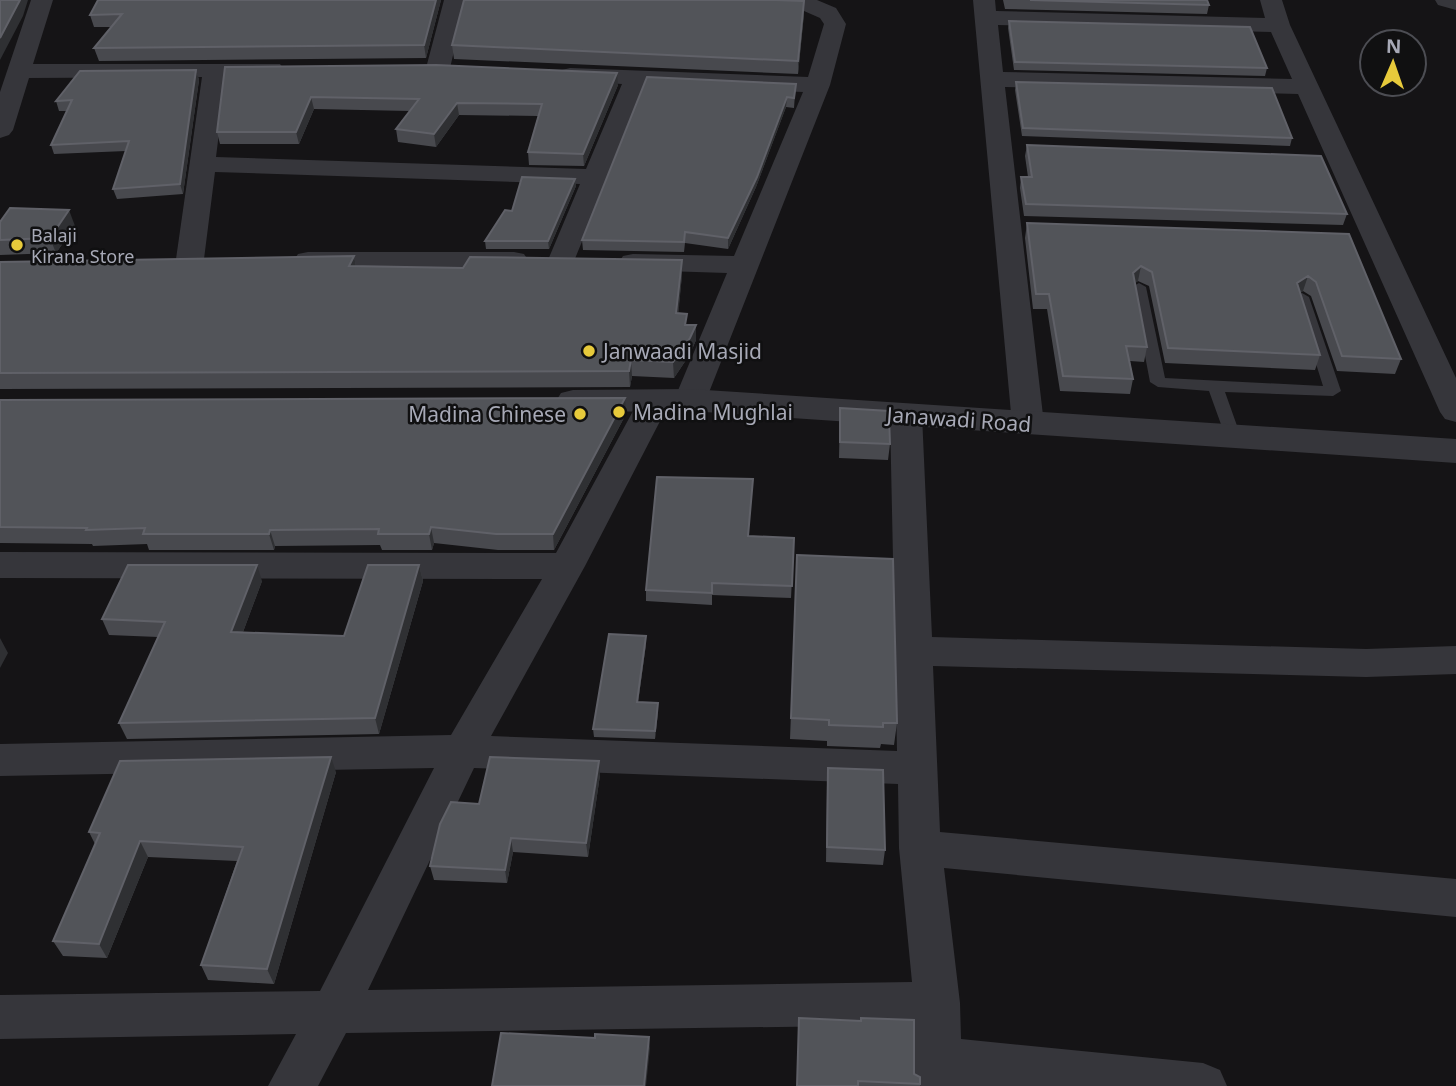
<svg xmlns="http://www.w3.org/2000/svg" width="1456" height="1086" viewBox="0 0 1456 1086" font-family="'Noto Sans',sans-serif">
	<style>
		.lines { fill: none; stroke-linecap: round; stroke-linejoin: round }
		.service { fill: #36363b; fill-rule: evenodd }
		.minor { fill: #36363b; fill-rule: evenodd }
		.tertiary { fill: #36363b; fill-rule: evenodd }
		.wall { fill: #48494e }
		.shaded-wall { fill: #2f3033 }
		.building { fill: #525459; stroke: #606168; stroke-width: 2 }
		.poi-dot { fill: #e7ca3b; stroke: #101011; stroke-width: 2.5 }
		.labels { text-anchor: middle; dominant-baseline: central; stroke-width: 5; stroke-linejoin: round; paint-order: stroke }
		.far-poi-label { font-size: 18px; fill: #a7a9b6; stroke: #101011; text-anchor: start }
		.poi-label { font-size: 21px; fill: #a7a9b6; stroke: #101011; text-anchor: start }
		.street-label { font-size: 21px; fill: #a7a9b6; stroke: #101011 }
	</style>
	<rect width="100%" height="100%" fill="#151416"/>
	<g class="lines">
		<!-- service -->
		<path class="service" d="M1139,283l7,4 19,91 158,8 -28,-89 7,-4 7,4 32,94 -8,5 -108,-4 16,45 -2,4h-12l-18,-50 -51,-4 -8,-5 -18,-95z"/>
		<!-- minor -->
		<path class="minor" d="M31,0h22l-20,64h247l4,5 -4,5 -54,2 -10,81 370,12 36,-85 -60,-4 -4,-5 4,-5 8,-2 238,9 16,-53 -4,-6 -16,-7 -112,-4 -8,-2 -3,-5h136l19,8 10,16 -16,61 -124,315 -5,7 -11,3 -11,-3 -5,-7 53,-127 -94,-3 -10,-2 -4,-6 4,-6 10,-2 101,2 69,-164 -157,-7 -74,181 -10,2 -10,-2 -4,-6 32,-76 -365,-12 -11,87 -4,6 -10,2 -10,-2 -4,-6 26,-182 -173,1 -16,52 -4,5 -9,3v-46z
			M444,0h22l-16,68 -4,5h-16l-4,-5z
			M973,0h22l1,11 269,7 -5,-18h22l8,25 166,353v44l-11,-3 -5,-7 -142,-318 -293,-7 39,337 -5,7 -11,3 -11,-3 -5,-7zM998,25l273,7 21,47 -289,-7z
			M1435,0h21v10l-18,-5z
			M308,252h206l10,2 4,6 -4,6 -10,2h-206l-10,-2 -4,-6 4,-6z
			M655,390l11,3 5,7 -86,166 -94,170 406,15 -7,-336 5,-7 11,-3 11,3 5,7 10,222 434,12 90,-3v28l-90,3 -433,-11 7,166 516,47v38l-512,-49 16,135 1,36 242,24 17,7 7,16h-313v-61l-568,8 -28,53h-50l28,-52 -296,5v-44l320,-4 114,-223 -434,8v-32l451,-9 91,-156 -542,-1v-26l556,1 83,-153 5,-7zM474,768l424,16 1,64 13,134 -544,8z"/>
		<!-- tertiary -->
		<path class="tertiary" d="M690,389l766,50v24l-766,-52 -117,1 -12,-3 -5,-8 5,-8 12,-3z"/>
	</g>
	<!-- wall -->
	<path class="wall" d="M441,0l-15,58 -327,3 -5,-13 17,-21h-17l-4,-12z
		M1003,0h204l2,5 -2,9 -202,-5z
		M804,14l-6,60 -344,-15 -2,-14z
		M1009,21l258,47 -2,8 -251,-6 -6,-42z
		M225,67l393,18 -34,81 -55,-1 -1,-13 10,-36 -79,-1 -23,32 -38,-5 -2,-13 14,-18 -96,-2 -15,35h-79l-3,-12z
		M196,70l3,10 -16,114 -66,5 -4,-10 13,-38 -72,3 -3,-9 16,-34h-8l-3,-10z
		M647,77l148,17 -1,14 -8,-1 -30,80 -28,62 -43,-6 -1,9 -101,-2 -1,-10z
		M1016,82l276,56 -2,8 -268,-10 -7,-46z
		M1027,145l320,69 -4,11 -319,-9 -4,-28 1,-11h7l-3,-21z
		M575,179l1,7 -27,63h-63l-1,-8 27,-30z
		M0,222l75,4 -19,27 -56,2z
		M1027,223l322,11 52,125 -6,15 -58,-3 -26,-75 -8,-5 -3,2 20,62 -5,15 -150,-7 -16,-77 -11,-5 -3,2 12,64 -3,15 -14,-1 3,18 -3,15 -70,-3 -13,-82h-14l-8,-71z
		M354,256l2,10 107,2 219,-8v15l-4,38 9,12h9v15l-6,14 -16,24 -42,-2 -2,11 -630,2v-127z
		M0,400l626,14 -72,136h-56l-64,-7 -2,7h-50l-2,-5 -105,1 -1,4h-125l-2,-6 -54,2 -1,-2 -92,-1z
		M840,408l50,36 -2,16 -49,-2z
		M753,479l-5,57 46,2 -3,60 -79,-3v10l-66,-4v-11z
		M797,555l100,168 -3,22 -13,-1 -1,4 -53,-2v-5l-37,-2z
		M419,565l4,16 -44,153 -252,5 -8,-16 39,-86 -49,-2 -7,-16 160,-38 -19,51 101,4z
		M646,644l-8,58 20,10 -3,27 -61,-2 -1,-8z
		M828,768l57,82 -2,15 -57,-3 1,-78z
		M336,772l-62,212 -66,-4 -7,-15 36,-104 -89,-4 -41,101 -44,-2 -10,-15 42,-97 -6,-12z
		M600,775l-12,82 -75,-5 -6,31 -73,-3 -4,-14 49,-62z
		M914,1074l6,10v2h-124z"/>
	<!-- shaded-wall -->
	<path class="shaded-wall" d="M20,0h8l-5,16 -23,44v-22z
		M436,0h5l-15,58 -2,-13z
		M804,1v13l-6,60v-13z
		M196,70l3,10 -16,114 -3,-10z
		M617,73l1,12 -34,81 -1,-12z
		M311,97l3,12 -15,35 -3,-12z
		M787,97l-1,10 -30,80 -28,62v-11z
		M457,103l2,12 -23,32 -2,-13z
		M575,179l1,7 -27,63 -1,-8z
		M69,210l6,16 -19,27 -6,-15z
		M354,256l3,16 -8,-6z
		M682,260v15l-5,54 -1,-16z
		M1141,266l-3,15 -9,6 4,-14z
		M1308,276l-5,15 -11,7 5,-15z
		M696,325v15l-6,14 -16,24 -1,-16z
		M631,360l1,16 -2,11 -1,-16z
		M625,398l1,16 -72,136 -1,-16z
		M431,527l3,16 -2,7 -3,-16z
		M270,530l5,16 -1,4 -5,-16z
		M257,565l5,16 -25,67 -6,-16z
		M419,565l4,16 -44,153 -4,-16z
		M646,636v8l-9,67v-9z
		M0,638l8,15 -8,15z
		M658,703v9l-3,27v-8z
		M331,757l5,15 -62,212 -7,-15z
		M599,761l1,14 -12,82 -2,-14z
		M511,838l2,14 -6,31 -2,-13z
		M140,841l8,16 -41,101 -8,-14z
		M649,1037l1,11 -4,38h-2z"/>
	<!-- building -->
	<path class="building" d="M0,0h20l-20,38z
		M98,0h338l-12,45 -330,3 28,-34 -32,1z
		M464,0h312l28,1 -6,60 -346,-16z
		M1030,0h177l2,5z
		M1009,21l241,6 17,41 -252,-6z
		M436,65l181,8 -34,81 -55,-2 14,-48 -85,-1 -23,31 -38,-5 23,-30 -108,-2 -15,35h-79l8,-65z
		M196,70l-16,114 -67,5 16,-48 -78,4 21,-45 -16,1 24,-30z
		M647,77l149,7 -2,14 -7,-1 -30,80 -29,61 -43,-6 -1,10 -102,-2z
		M1016,82l256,6 20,50 -269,-10z
		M1027,145l294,11 26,58 -321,-10 -5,-27h11z
		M522,177l53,2 -27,62h-63l20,-31 7,1z
		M10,208l59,2 -19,28 -50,2v-18z
		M1027,223l322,11 52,125 -59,-3 -26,-74 -8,-6 -11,7 23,72 -152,-7 -16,-76 -11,-6 -8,7 14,74 -21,-1 7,33 -70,-3 -14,-82h-13z
		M354,256l-5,10 114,2 7,-11 212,3 -6,53 11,1 -2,11h11l-6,13 -17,24 -42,-2 -2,11 -629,2v-111z
		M625,398l-72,136h-57l-65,-7 -2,7h-51l1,-5 -109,1 -1,4h-126l2,-6 -59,2 1,-2 -87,-1v-127z
		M840,408l49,3 1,33 -50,-2z
		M657,477l96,2 -5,57 46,2 -2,48 -80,-3v10l-66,-3z
		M797,555l96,4 4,164h-14v4l-54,-2v-5l-38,-2z
		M128,565h129l-26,67 113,4 24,-71h51l-44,153 -256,5 46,-101 -63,-3z
		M609,634l37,2 -9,66 21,1 -3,28 -62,-2z
		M331,757l-64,212 -66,-4 42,-118 -103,-6 -41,103 -46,-3 47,-108 -11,-1 31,-71z
		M490,757l109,4 -13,82 -75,-5 -6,32 -75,-4 10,-42 11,-22 28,2z
		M828,768l55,2 2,80 -58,-3z
		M799,1018l62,3v-3l53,2v54l6,3v7l-62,-3v5h-61z
		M501,1033l94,5v-4l54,3 -5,49h-152z"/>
	<!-- markers -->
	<g class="poi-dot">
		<circle cx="17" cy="245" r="7"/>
		<circle cx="589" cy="351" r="7"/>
		<circle cx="619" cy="412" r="7"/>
		<circle cx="580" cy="414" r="7"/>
	</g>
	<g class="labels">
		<!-- far-poi labels -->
		<g class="far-poi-label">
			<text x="31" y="235">Balaji<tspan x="31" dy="21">Kirana Store</tspan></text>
		</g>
		<!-- poi labels -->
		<g class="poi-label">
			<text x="603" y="351">Janwaadi Masjid</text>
			<text x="633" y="412">Madina Mughlai</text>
			<text x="566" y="414" text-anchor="end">Madina Chinese</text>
		</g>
		<!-- street labels -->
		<g class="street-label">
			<text transform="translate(959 419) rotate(4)">Janawadi Road</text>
		</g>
	</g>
	<!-- north arrow -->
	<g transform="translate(1393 63) rotate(2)"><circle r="33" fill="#101011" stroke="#4c4d53" stroke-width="2"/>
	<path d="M0-5L12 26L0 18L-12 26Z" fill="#e7ca3b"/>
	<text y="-10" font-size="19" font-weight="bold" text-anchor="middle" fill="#a7a9b6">N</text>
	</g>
</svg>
